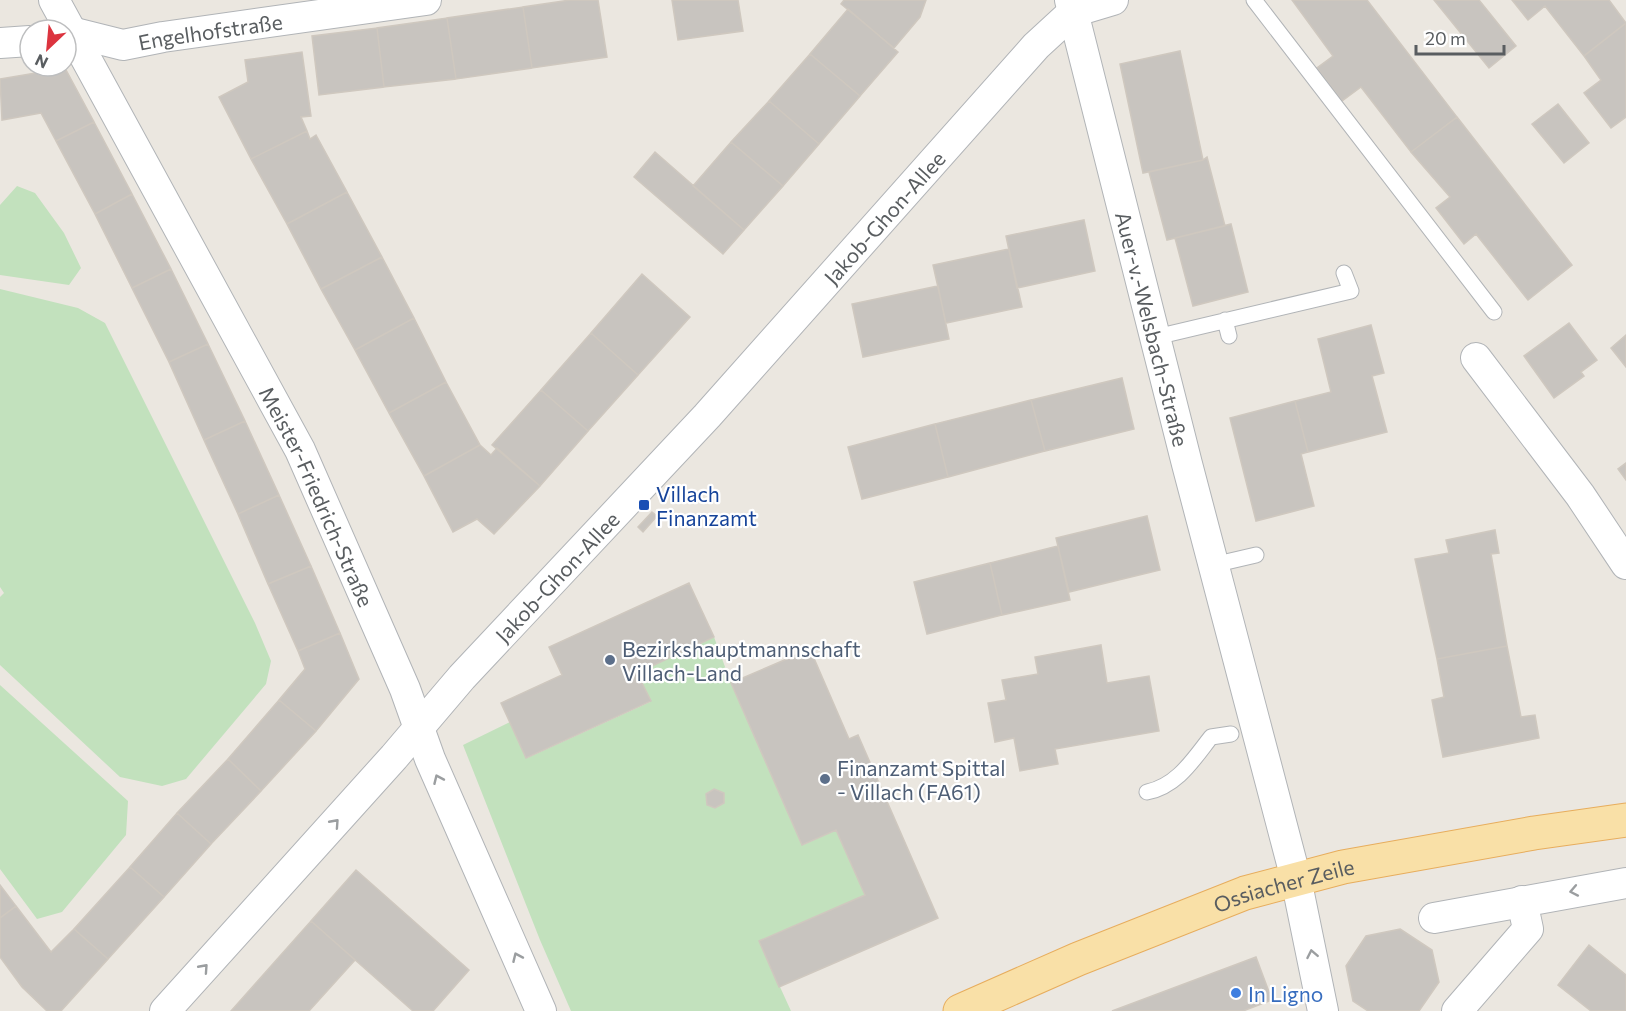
<svg xmlns="http://www.w3.org/2000/svg" width="1626" height="1011" viewBox="0 0 1626 1011" font-family="Commissioner,sans-serif">
	<style>
		.green { fill: #c2e1bd }
		.building { fill: #c8c4bf; stroke: #cfc8bf; stroke-width: 1.5 }
		.lines { fill: none; stroke-linecap: round; stroke-linejoin: round }
		.lane-casing { stroke: #b1b4b7; stroke-width: 17 }
		.street-casing { stroke: #b1b4b7; stroke-width: 32 }
		.primary-casing { stroke: #e7ad5d; stroke-width: 35 }
		.lane { stroke: #fff; stroke-width: 15 }
		.street { stroke: #fff; stroke-width: 30 }
		.primary { stroke: #f9e0a7; stroke-width: 33 }
		.oneway { stroke: #9b9ea0 }
		.transit-dot { fill: #1a4fb4; stroke: #fff; stroke-width: 2 }
		.service-dot { fill: #5c6f8a; stroke: #fff; stroke-width: 2 }
		.shop-dot { fill: #3f7fe0; stroke: #fff; stroke-width: 2 }
		.labels { text-anchor: middle; dominant-baseline: central; stroke-width: 4.5; stroke-linejoin: round; paint-order: stroke }
		.street-label { font-size: 21px; fill: #595d60; stroke: #fff }
		.transit-label { font-size: 21px; fill: #164399; stroke: #fff; text-anchor: start }
		.service-label { font-size: 21px; fill: #4e5e75; stroke: #fff; text-anchor: start }
		.shop-label { font-size: 21px; fill: #366cbe; stroke: #fff; text-anchor: start }
	</style>
	<rect width="100%" height="100%" fill="#ebe7e0"/>
	<!-- green -->
	<path class="green" d="M17,186l18,7 29,40 17,35 -12,17 -69,-10v-70z
		M0,289l78,19 27,15 150,300 16,38 -5,23 -80,95 -24,7 -42,-9 -120,-112v-68l4,-4 -4,-6z
		M714,637l17,46 72,162 33,-15 29,65 -106,46 32,70h-220l-31,-71 -77,-195 47,-23 17,36 123,-56 -13,-29z
		M0,685l128,116 -2,34 -64,77 -25,7 -37,-50z"/>
	<!-- building -->
	<path class="building" d="M570,0h28l9,57 -75,11 -9,-61z
		M672,0h66l5,31 -65,9z
		M844,0h82l-6,17 -26,31 -53,-44z
		M1292,0h75l90,117 -46,35 -50,-65 -19,14 -25,-33 16,-12z
		M1434,0h45l37,46 -27,22z
		M1512,0h97l17,23 -42,33 -39,-50 -17,14z
		M523,7l9,61 -76,11 -9,-61z
		M848,9l50,43 -38,44 -50,-42z
		M447,18l9,61 -72,8 -7,-59z
		M1626,23v94l-15,11 -27,-35 17,-13 -17,-24z
		M377,28l7,59 -65,8 -7,-59z
		M1180,51l23,109 -60,13 -23,-109z
		M302,52l9,64 -10,1 6,14 -56,28 -32,-62 29,-15 -3,-22z
		M810,54l50,42 -41,48 -50,-43z
		M65,68l29,54 -38,19 -15,-28 -39,7 -2,-41z
		M769,101l50,43 -36,42 -52,-44z
		M1558,104l31,39 -25,20 -32,-39z
		M1457,117l115,148 -44,35 -52,-66 -12,10 -28,-36 14,-11 -39,-45z
		M94,122l38,72 -37,20 -39,-73z
		M307,131l3,8 6,-4 31,57 -60,32 -36,-65z
		M731,142l52,44 -39,44 -51,-44z
		M655,152l89,78 -21,24 -89,-77z
		M1207,157l18,69 -58,14 -18,-68 54,-12z
		M347,192l35,65 -61,32 -34,-65z
		M132,194l39,75 -39,19 -37,-74z
		M1084,220l11,51 -78,17 -11,-52z
		M1231,224l17,68 -55,14 -18,-68z
		M1009,249l13,58 -76,16 -13,-58z
		M382,257l32,61 -59,32 -34,-61z
		M171,269l37,75 -39,18 -37,-74z
		M642,274l48,43 -52,58 -47,-42z
		M938,286l11,53 -86,18 -11,-53z
		M414,318l32,64 -57,31 -34,-63z
		M1569,323l28,37 -16,12 3,4 -30,22 -30,-42z
		M1371,325l13,48 -12,3 15,56 -79,20 -13,-51 36,-9 -13,-53z
		M591,333l47,42 -50,56 -47,-41z
		M1626,335v32l-15,-19z
		M208,344l37,77 -41,19 -35,-78z
		M1122,378l12,51 -89,22 -14,-51z
		M446,382l34,63 -56,31 -35,-63z
		M541,390l47,41 -48,55 -48,-41z
		M1031,400l14,51 -97,26 -13,-53z
		M1295,401l13,51 -7,2 13,52 -58,15 -26,-103z
		M245,421l34,74 -41,19 -34,-74z
		M935,424l13,53 -86,22 -14,-52z
		M480,445l11,10 6,-7 43,38 -46,48 -17,-15 -24,13 -29,-56z
		M1626,463v17l-8,-11z
		M279,495l32,71 -43,18 -30,-70z
		M652,512l5,4 -14,16 -5,-5z
		M1147,516l13,54 -91,22 -13,-54z
		M1495,530l4,23 -8,1 16,92 -70,13 -22,-100 34,-6 -3,-13z
		M1058,546l12,54 -68,15 -12,-52z
		M990,563l12,52 -75,19 -13,-52z
		M311,566l29,67 -42,18 -30,-67z
		M689,583l25,54 -77,36 14,28 -125,57 -25,-55 61,-28 -13,-28z
		M340,633l19,46 -43,52 -37,-31 26,-31 -7,-18z
		M1101,645l6,38 42,-7 10,55 -104,18 3,15 -38,7 -6,-33 -19,4 -7,-39 18,-3 -4,-20 36,-6 -3,-17z
		M1507,646l14,71 14,-2 4,23 -96,19 -11,-57 12,-3 -7,-38z
		M810,649l39,90 9,-4 80,183 -159,69 -20,-46 106,-46 -29,-65 -34,15 -71,-162z
		M279,700l37,31 -55,60 -33,-32z
		M228,759l33,32 -50,53 -34,-31z
		M714,789l10,4v10l-9,5 -8,-3 -1,-11z
		M177,813l34,31 -47,53 -34,-30z
		M130,867l34,30 -56,62 -34,-30z
		M356,870l113,100 -36,41h-20l-102,-90z
		M0,885l16,21 -16,12z
		M16,906l35,46 23,-23 34,30 -47,52h-14l-25,-24 -22,-30v-39z
		M311,921l44,39 -46,51h-78z
		M1400,929l32,21 7,32 -20,29h-51l-15,-10 -7,-35 20,-30z
		M1589,945l37,30v36h-35l-33,-26z
		M1256,957l16,43 -29,11h-131z"/>
	<g class="lines">
		<!-- lane casing -->
		<g class="lane-casing">
			<path id="lane" d="M1254,0l240,312
				M1225,320l4,16
				M1156,337l195,-46 -7,-18
				M1213,565l43,-10
				M1147,792c30,-6 46,-32 64,-55l20,-3"/>
		</g>
		<!-- street casing -->
		<g class="street-casing">
			<g id="street">
				<path id="s1" d="M54,0l246,450 105,239 25,70 111,252"/>
				<path id="s2" d="M1070,0l117,464 109,415 27,132"/>
				<path id="s3" d="M66,33l5,-1 52,13 40,-8 263,-37"/>
				<path d="M0,43l30,-2"/>
				<path d="M1476,358l104,137 46,69"/>
				<path d="M1434,918l192,-35"/>
				<path id="s4" d="M165,1011l229,-254 68,-80 245,-261 329,-370 37,-34 40,-12"/>
				<path d="M1457,1011l71,-82 -6,-28"/>
			</g>
		</g>
		<!-- primary casing -->
		<g class="primary-casing">
			<g id="primary">
				<path id="s5" d="M960,1011l118,-52 167,-66 98,-26 191,-34 92,-13"/>
			</g>
		</g>
		<!-- lane -->
		<use href="#lane" class="lane"/>
		<!-- street -->
		<use href="#street" class="street"/>
		<!-- primary -->
		<use href="#primary" class="primary"/>
	</g>
	<!-- one-way arrows -->
	<defs><path id="oneway-chevron" d="M-2-3.5L2.5 0L-2 3.5" fill="none" stroke-width="1.6" stroke-linecap="round" stroke-linejoin="round" transform="scale(1.5)"/></defs>
	<g class="oneway">
		<use href="#oneway-chevron" transform="translate(438 779) rotate(-114)"/>
		<use href="#oneway-chevron" transform="translate(335 823) rotate(-48)"/>
		<use href="#oneway-chevron" transform="translate(1574 891) rotate(169)"/>
		<use href="#oneway-chevron" transform="translate(1312 954) rotate(-101)"/>
		<use href="#oneway-chevron" transform="translate(517 957) rotate(-114)"/>
		<use href="#oneway-chevron" transform="translate(204 968) rotate(-48)"/>
	</g>
	<!-- markers -->
	<rect class="transit-dot" x="638" y="499" width="12" height="12" rx="3"/>
	<g class="service-dot">
		<circle cx="610" cy="660" r="6"/>
		<circle cx="825" cy="779" r="6"/>
	</g>
	<circle class="shop-dot" cx="1236" cy="993" r="6"/>
	<g class="labels">
		<!-- street labels -->
		<g class="street-label">
			<text stroke="none"><textPath href="#s3" startOffset="147">Engelhofstraße</textPath></text>
			<text stroke="none"><textPath href="#s4" startOffset="1071">Jakob-Ghon-Allee</textPath></text>
			<text stroke="none"><textPath href="#s2" startOffset="339">Auer-v.-Welsbach-Straße</textPath></text>
			<text stroke="none"><textPath href="#s1" startOffset="562">Meister-Friedrich-Straße</textPath></text>
			<text stroke="none"><textPath href="#s4" startOffset="585">Jakob-Ghon-Allee</textPath></text>
			<text stroke="none"><textPath href="#s5" startOffset="348">Ossiacher Zeile</textPath></text>
		</g>
		<!-- transit labels -->
		<g class="transit-label">
			<text x="656" y="493">Villach<tspan x="656" dy="24">Finanzamt</tspan></text>
		</g>
		<!-- service labels -->
		<g class="service-label">
			<text x="622" y="648">Bezirkshauptmannschaft<tspan x="622" dy="24">Villach-Land</tspan></text>
			<text x="837" y="767">Finanzamt Spittal<tspan x="837" dy="24">- Villach (FA61)</tspan></text>
		</g>
		<!-- shop labels -->
		<g class="shop-label">
			<text x="1248" y="993">In Ligno</text>
		</g>
	</g>
	<!-- north arrow -->
	<g transform="translate(48 48) rotate(206)"><circle r="28" fill="#ffffff" stroke="#bdbebf" stroke-width="1.5"/>
	<path d="M0-4.5L10 22L0 15L-10 22Z" fill="#dc343f"/>
	<text y="-9" font-size="16" font-weight="bold" text-anchor="middle" fill="#595d60">N</text>
	</g>
	<!-- scale -->
	<path d="M1416 45v9h88v-9" fill="none" stroke="#595d60" stroke-width="3"/>
	<text x="1425" y="45" font-size="18" fill="#595d60" stroke="#ffffff" stroke-width="4.5" paint-order="stroke">20 m</text>
</svg>
